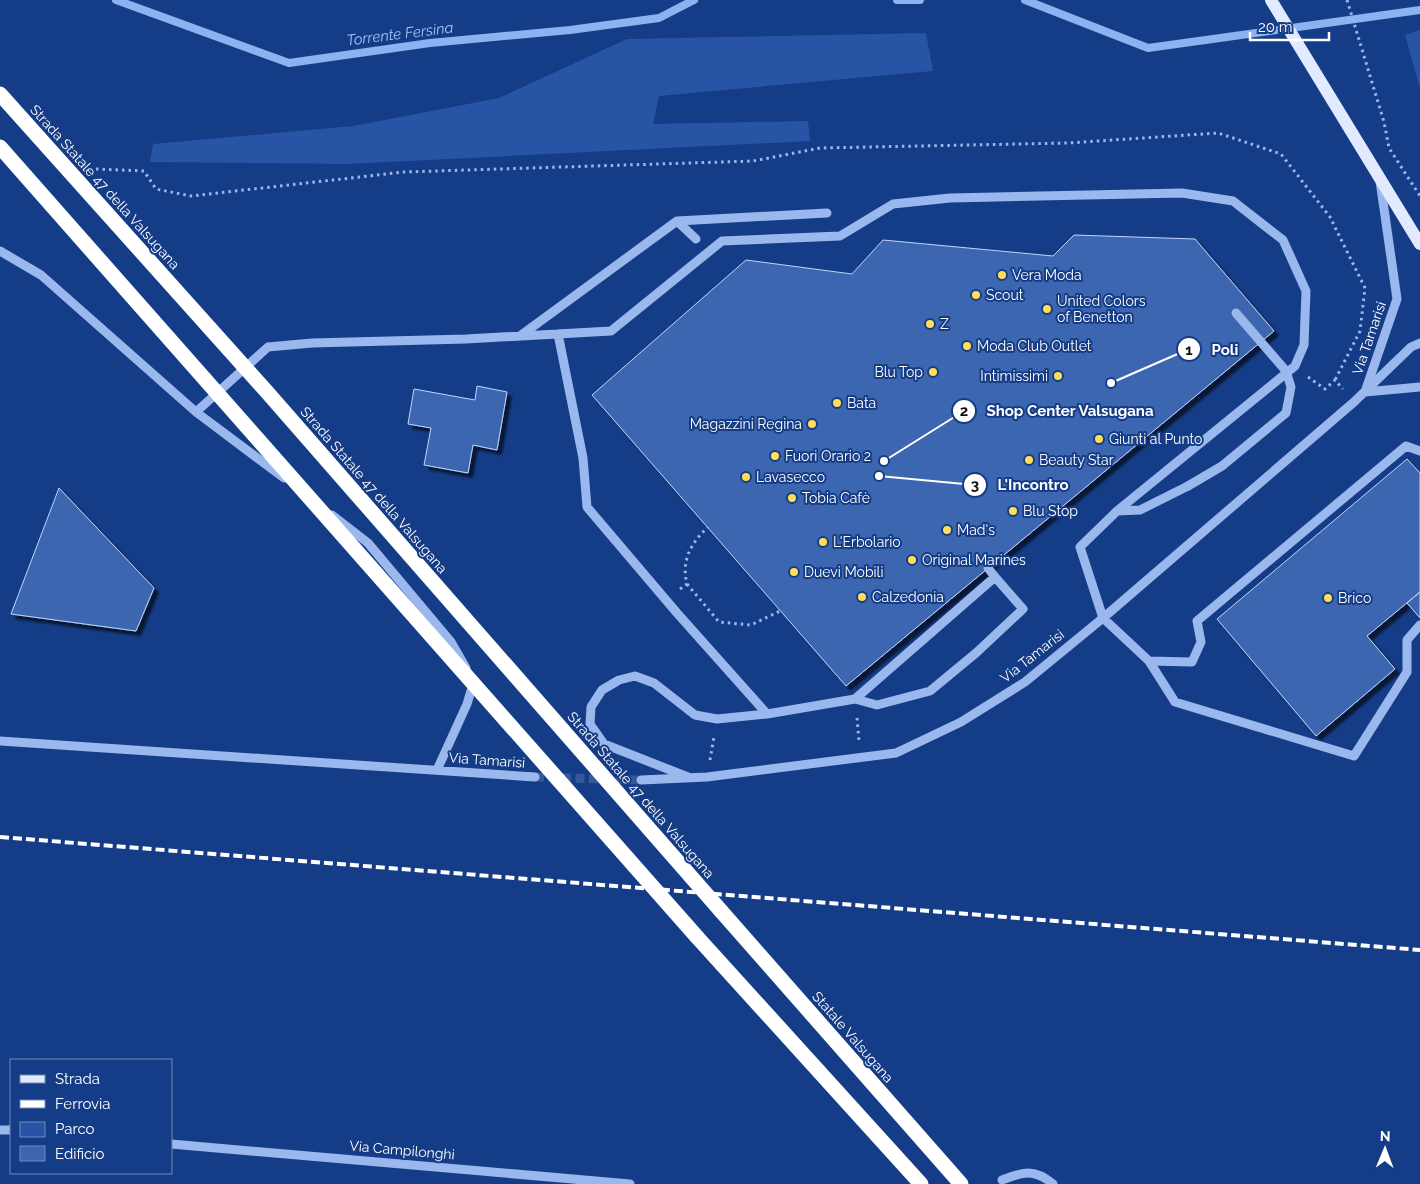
<svg xmlns="http://www.w3.org/2000/svg" width="1420" height="1184" viewBox="0 0 1420 1184" font-family="Raleway,sans-serif">
	<style>
		.green { fill: #2754a5 }
		.lines { fill: none; stroke-linecap: round; stroke-linejoin: round }
		.stream { stroke: #8cb2f1; stroke-width: 8 }
		.building { fill: #3d66b1; stroke: #c0d5fa; filter: url(#shadow) }
		.minor-tunnel { stroke: #385998; stroke-width: 9; stroke-dasharray: 9 4.5; stroke-linecap: butt }
		.path { stroke: #9ab8ee; stroke-width: 3; stroke-dasharray: 2.5 4; stroke-linecap: butt }
		.minor { stroke: #9ab8ee; stroke-width: 9 }
		.major { stroke: #e2eaff; stroke-width: 12 }
		.highway { stroke: #fff; stroke-width: 15 }
		.rail { stroke: #fff; stroke-width: 4; stroke-dasharray: 9 4; stroke-linecap: butt }
		.minor-bridge { stroke: #9ab8ee; stroke-width: 9 }
		.highway-bridge { stroke: #fff; stroke-width: 15 }
		.poi-dot { fill: #ffde58; stroke: #153c86; stroke-width: 2 }
		.labels { text-anchor: middle; dominant-baseline: central; stroke-width: 4; stroke-linejoin: round; paint-order: stroke }
		.street-label { font-size: 14px; fill: #fff; stroke: #153c86 }
		.poi-label { font-size: 14px; fill: #fff; stroke: #153c86; text-anchor: start }
		.water-label { font-size: 15px; font-style: italic; fill: #a6c3f6; stroke: #153c86 }
		.leader { fill: none; stroke: #fff; stroke-width: 2 }
		.callout-dot { fill: #fff; stroke: #153c86; stroke-width: 2 }
		.mark-label { font-size: 15px; text-anchor: middle; font-weight: bold; fill: #111 }
		.callout-label { font-size: 15px; text-anchor: middle; font-weight: bold; fill: #fff; stroke: #153c86; stroke-width: 4; stroke-linejoin: round; paint-order: stroke }
	</style>
	<defs>
		<filter id="shadow"><feDropShadow dx="4.5" dy="4.5" stdDeviation="1" flood-color="#0009"/></filter>
	</defs>
	<rect width="100%" height="100%" fill="#153c86"/>
	<!-- green -->
	<path class="green" d="M1420,30v58l-15,-53z
		M926,33l7,38 -274,25 -6,28 155,-3 2,20 -462,23 -198,-2 3,-18 200,-18 146,-28 128,-59z"/>
	<g class="lines">
		<!-- stream -->
		<path class="stream" d="M116,0l173,63 141,-20 140,-13 89,-12 35,-18
			M897,0h23
			M1025,0l123,48 272,-38"/>
	</g>
	<!-- building -->
	<path class="building" d="M1074,235l121,4 79,92 -428,355 -254,-291 154,-135 106,14 31,-34 170,16z
		M477,386l30,6 -10,58 -24,-5 -5,28 -44,-8 7,-37 -23,-4 6,-35 61,11z
		M1407,459l13,14v119l-53,44 28,33 -79,67 -99,-117z
		M59,488l95,100 -18,43 -125,-17z
		M1420,592v26l-13,-15z"/>
	<g class="lines">
		<!-- minor-tunnel -->
		<path class="minor-tunnel" d="M535,777l106,3"/>
		<!-- path -->
		<path class="path" d="M1347,0l37,122 5,26 31,48
			M96,169l48,2 12,18 35,7 213,-24 349,-11 67,-13 248,-5 150,-10 63,21 49,63 35,71 -5,43 -25,49
			M1308,377l17,12 10,-9 8,9
			M687,584l32,38 32,3 29,-14
			M680,589l7,-5c-6,-24 4,-41 21,-57
			M857,718l2,23
			M710,760l4,-23"/>
		<!-- minor -->
		<path class="minor" d="M677,221l19,18
			M0,251l41,24 155,137 88,66
			M1236,313l25,29
			M558,334l25,124 4,49 90,106 90,101
			M520,336l157,-115 150,-8
			M1366,389l31,-90 -17,-118
			M1365,392l55,-5
			M196,412l72,-65 44,-4 154,-4 145,-8 111,-90 118,-5 53,-32 57,-6 232,-5 51,8 50,39 23,51 -2,54 -9,21 -178,145 -37,36 23,71 46,43 26,41 179,54 53,-84v-32l13,-15
			M1117,511l23,-1 48,-24
			M332,515l36,28 83,99 15,26
			M988,568l7,9
			M1149,661l43,1 9,-20 -4,-21 209,-175 14,5
			M0,741l535,36
			M437,770l30,-66 7,-23
			M688,777l-84,-33 -14,-20 1,-17 11,-17 17,-10 16,-4 19,7 41,32 22,4 50,-5 88,-15 22,6 53,-14 46,-38 47,-44 -28,-32 -140,122
			M641,780l66,-3 189,-24 65,-31 64,-40 78,-64 251,-216 57,-55 9,-4
			M0,1130h11
			M171,1144l459,40
			M1002,1180c21,-8 32,-12 51,4"/>
		<!-- major -->
		<path class="major" d="M1271,0l149,244"/>
		<!-- highway -->
		<path class="highway" d="M721,911l240,273
			M697,937l224,247"/>
		<!-- rail -->
		<path class="rail" d="M0,837l1420,113"/>
		<!-- minor-bridge -->
		<path class="minor-bridge" d="M1188,486l34,-20 64,-53 5,-26 -5,-16 -25,-29"/>
		<!-- highway-bridge -->
		<path class="highway-bridge" d="M0,94l267,298 454,519
			M0,147l697,790"/>
	</g>
	<!-- markers -->
	<g class="poi-dot">
		<circle cx="1002" cy="275" r="5"/>
		<circle cx="976" cy="295" r="5"/>
		<circle cx="1047" cy="309" r="5"/>
		<circle cx="930" cy="324" r="5"/>
		<circle cx="967" cy="346" r="5"/>
		<circle cx="933" cy="372" r="5"/>
		<circle cx="1058" cy="376" r="5"/>
		<circle cx="837" cy="403" r="5"/>
		<circle cx="812" cy="424" r="5"/>
		<circle cx="1099" cy="439" r="5"/>
		<circle cx="775" cy="456" r="5"/>
		<circle cx="1029" cy="460" r="5"/>
		<circle cx="746" cy="477" r="5"/>
		<circle cx="792" cy="498" r="5"/>
		<circle cx="1013" cy="511" r="5"/>
		<circle cx="947" cy="530" r="5"/>
		<circle cx="823" cy="542" r="5"/>
		<circle cx="912" cy="560" r="5"/>
		<circle cx="794" cy="572" r="5"/>
		<circle cx="862" cy="597" r="5"/>
		<circle cx="1328" cy="598" r="5"/>
	</g>
	<g class="labels">
		<!-- street labels -->
		<g class="street-label">
			<text transform="translate(105 187) rotate(48)">Strada Statale 47 della Valsugana</text>
			<text transform="translate(1369 338) rotate(-71)">Via Tamarisi</text>
			<text transform="translate(374 490) rotate(49)">Strada Statale 47 della Valsugana</text>
			<text transform="translate(1032 656) rotate(-38)">Via Tamarisi</text>
			<text transform="translate(487 760) rotate(4)">Via Tamarisi</text>
			<text transform="translate(641 795) rotate(49)">Strada Statale 47 della Valsugana</text>
			<text transform="translate(853 1037) rotate(49)">Statale Valsugana</text>
			<text transform="translate(402 1150) rotate(5)">Via Campilonghi</text>
		</g>
		<!-- poi labels -->
		<g class="poi-label">
			<text x="1012" y="275">Vera Moda</text>
			<text x="986" y="295">Scout</text>
			<text x="1057" y="301">United Colors<tspan x="1057" dy="16">of Benetton</tspan></text>
			<text x="940" y="324">Z</text>
			<text x="977" y="346">Moda Club Outlet</text>
			<text x="923" y="372" text-anchor="end">Blu Top</text>
			<text x="1048" y="376" text-anchor="end">Intimissimi</text>
			<text x="847" y="403">Bata</text>
			<text x="802" y="424" text-anchor="end">Magazzini Regina</text>
			<text x="1109" y="439">Giunti al Punto</text>
			<text x="785" y="456">Fuori Orario 2</text>
			<text x="1039" y="460">Beauty Star</text>
			<text x="756" y="477">Lavasecco</text>
			<text x="802" y="498">Tobia Cafè</text>
			<text x="1023" y="511">Blu Stop</text>
			<text x="957" y="530">Mad's</text>
			<text x="833" y="542">L'Erbolario</text>
			<text x="922" y="560">Original Marines</text>
			<text x="804" y="572">Duevi Mobili</text>
			<text x="872" y="597">Calzedonia</text>
			<text x="1338" y="598">Brico</text>
		</g>
		<!-- water labels -->
		<g class="water-label">
			<text transform="translate(400 34) rotate(-7)">Torrente Fersina</text>
		</g>
	</g>
	<!-- callouts -->
	<path class="leader" d="M1111 383L1189 349M884 461L964 411M879 476L975 485"/>
	<g class="callout-dot">
		<circle cx="1111" cy="383" r="5"/>
		<circle cx="884" cy="461" r="5"/>
		<circle cx="879" cy="476" r="5"/>
		<circle cx="1189" cy="349" r="12"/>
		<circle cx="964" cy="411" r="12"/>
		<circle cx="975" cy="485" r="12"/>
	</g>
	<g class="mark-label">
		<text x="1189" y="355">1</text>
		<text x="964" y="416">2</text>
		<text x="975" y="490">3</text>
	</g>
	<g class="callout-label">
		<text x="1225" y="355">Poli</text>
		<text x="1070" y="416">Shop Center Valsugana</text>
		<text x="1033" y="490">L'Incontro</text>
	</g>
	<!-- legend -->
	<rect x="10" y="1059" width="162" height="115" fill="#153c86" stroke="#738ab6"/>
	<rect x="20" y="1075" width="25" height="8" fill="#e2eaff" stroke="#738ab6"/>
	<text x="55" y="1084" font-size="15" fill="#ffffff">Strada</text>
	<rect x="20" y="1100" width="25" height="8" fill="#ffffff" stroke="#738ab6"/>
	<text x="55" y="1109" font-size="15" fill="#ffffff">Ferrovia</text>
	<rect x="20" y="1122" width="25" height="15" fill="#2754a5" stroke="#738ab6"/>
	<text x="55" y="1134" font-size="15" fill="#ffffff">Parco</text>
	<rect x="20" y="1146" width="25" height="15" fill="#3d66b1" stroke="#738ab6"/>
	<text x="55" y="1159" font-size="15" fill="#ffffff">Edificio</text>
	<!-- north arrow -->
	<g transform="translate(1385 1149) rotate(1)" stroke="#153c86" stroke-width="4" paint-order="stroke">
	<path d="M0-4L9 19L0 12L-9 19Z" fill="#ffffff"/>
	<text y="-8" font-size="14" font-weight="bold" text-anchor="middle" fill="#ffffff">N</text>
	</g>
	<!-- scale -->
	<path d="M1250 32v8h79v-8" fill="none" stroke="#ffffff" stroke-width="2.5"/>
	<text x="1258" y="32" font-size="15" fill="#ffffff" stroke="#153c86" stroke-width="4" paint-order="stroke">20 m</text>
</svg>
